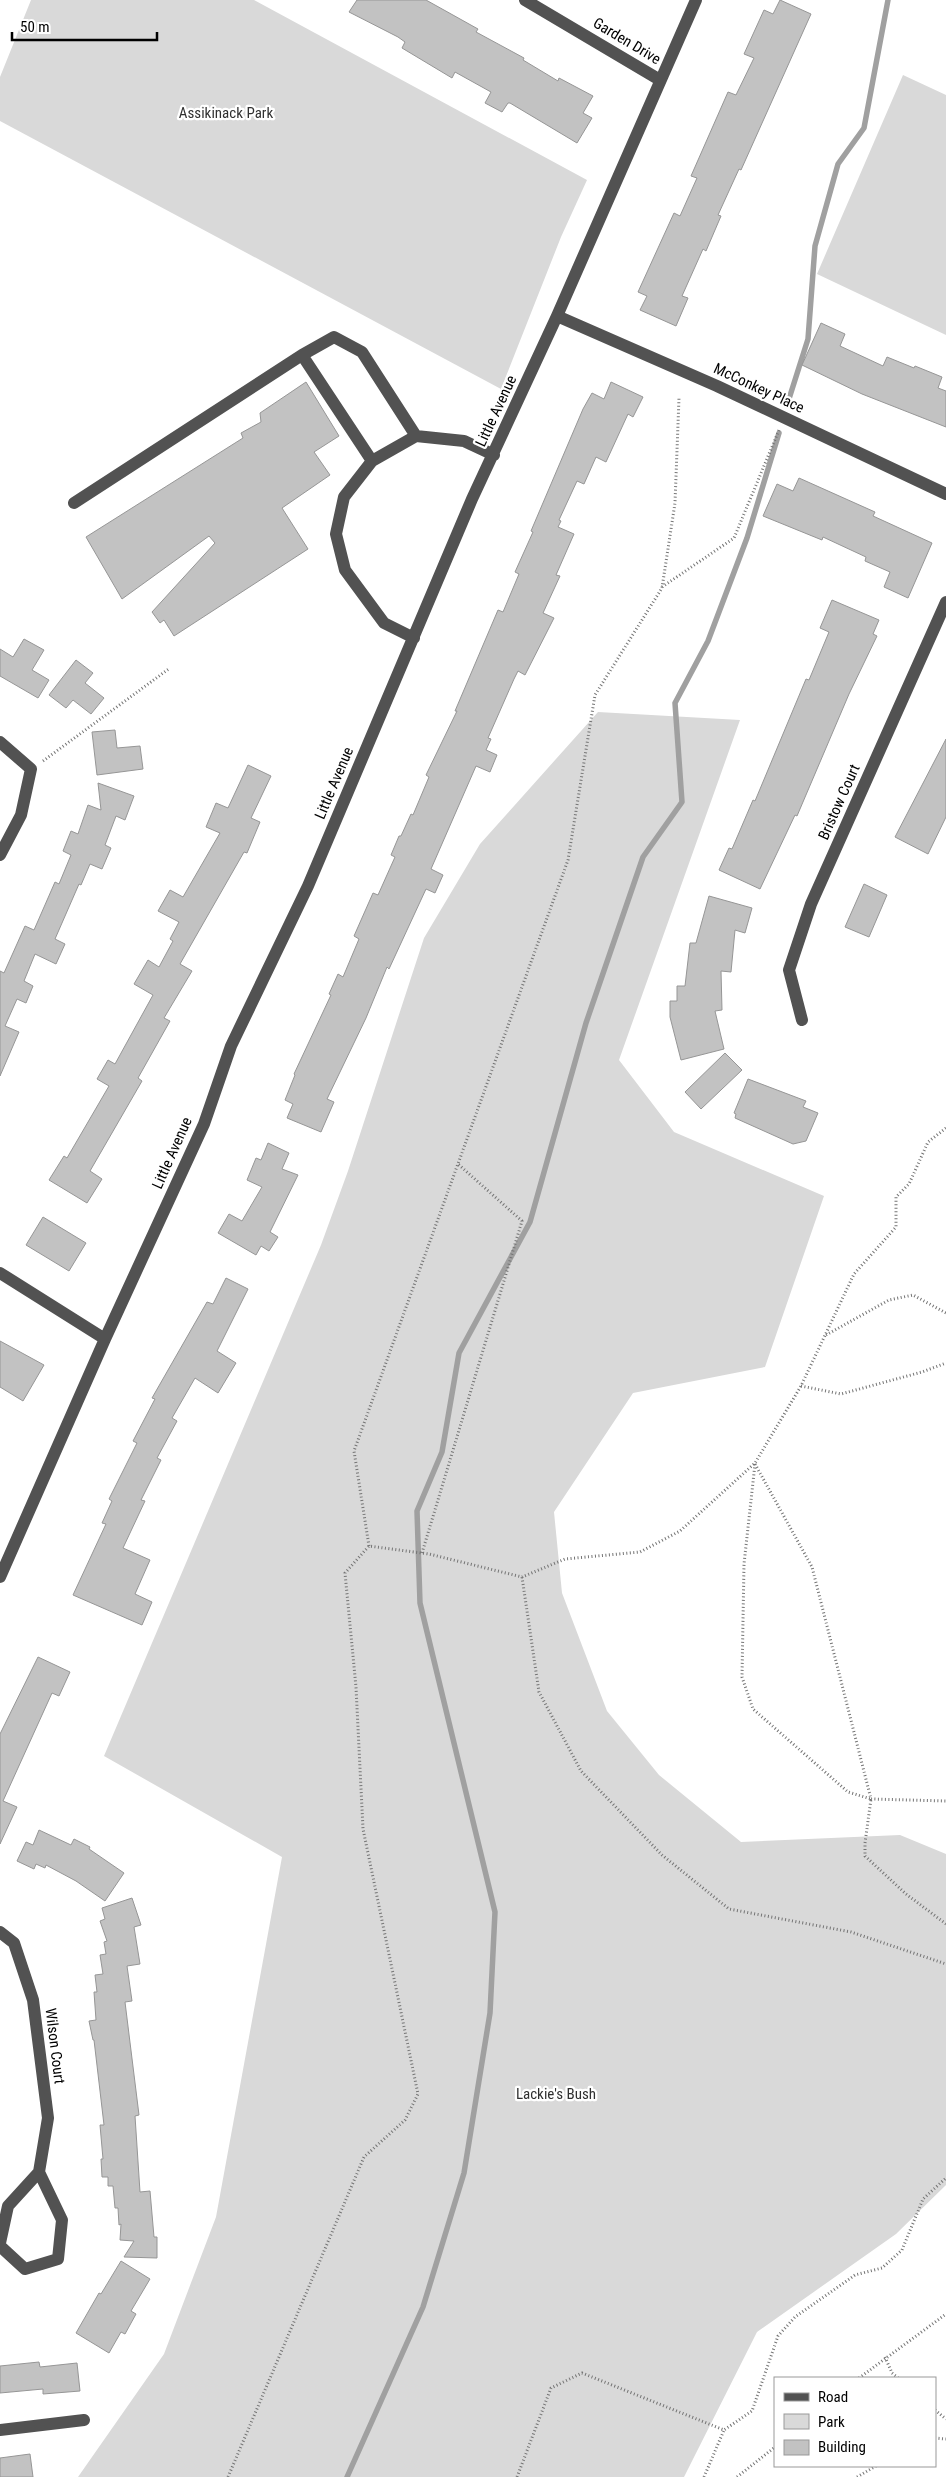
<svg xmlns="http://www.w3.org/2000/svg" width="946" height="2477" viewBox="0 0 946 2477" font-family="'Roboto Condensed',sans-serif">
	<style>
		.green { fill: #d9d9d9 }
		.lines { fill: none; stroke-linecap: round; stroke-linejoin: round }
		.stream { stroke: #a0a0a0; stroke-width: 5.5 }
		.building { fill: #c2c2c2; stroke: #969696 }
		.path { stroke: #747474; stroke-width: 3; stroke-dasharray: 1 2.5; stroke-linecap: butt }
		.minor { stroke: #525252; stroke-width: 12 }
		.labels { text-anchor: middle; dominant-baseline: central; stroke-width: 4.5; stroke-linejoin: round; paint-order: stroke }
		.street-label { font-size: 15px; fill: #000; stroke: #fff }
		.park-label { font-size: 15px; fill: #303030; stroke: #fff }
	</style>
	<rect width="100%" height="100%" fill="#fff"/>
	<!-- green -->
	<path class="green" d="M31,0h223l333,180 -26,57 -60,152 -501,-268v-44z
		M903,75l43,20v240l-129,-61z
		M598,712l142,8 -121,340 55,72 150,64 -59,171 -132,26 -79,119 8,81 45,118 52,64 82,67 159,-7 46,19v331l-50,49 -139,98 -73,145h-606l86,-123 52,-137 66,-360 -178,-101 217,-511 27,-74 76,-233 56,-94z"/>
	<g class="lines">
		<!-- stream -->
		<path class="stream" d="M788,402l20,-63 7,-93 23,-82 26,-36 24,-128
			M347,2477l76,-170 41,-134 26,-160 5,-101 -75,-309 -3,-92 25,-59 17,-99 71,-131 56,-199 57,-166 39,-55 -7,-99 33,-62 39,-103 32,-105"/>
	</g>
	<!-- building -->
	<path class="building" d="M357,0h69l52,29 -2,3 48,26 -1,2 35,21 1,-3 34,18 -10,17 9,5 -15,25 -67,-40h-2l-6,9 -17,-9 6,-11 -36,-20 -3,6 -50,-30 3,-6 -7,-5 -49,-25z
		M780,0l31,14 -70,156 -2,-1 -21,46 3,1 -15,35 -3,-2 -21,47 6,2 -12,28 -36,-16 7,-14 -9,-4 36,-79 6,3 17,-38 -6,-2 37,-84 8,3 18,-37 -10,-4 20,-44 9,4z
		M821,323l24,11 -5,12 43,20 4,-9 27,11 1,-2 27,11 -4,11 8,3v36l-84,-33 -60,-29z
		M306,382l33,54 -25,16 16,23 -48,33 26,41 -134,87 -10,-16 -4,3 -8,-11 63,-69 -6,-7 -87,63 -36,-62 157,-99 -2,-5 20,-11 -1,-9z
		M611,382l32,15 -10,20 -5,-3 -22,48 -10,-5 -12,27 -7,-3 -18,39 2,1 -3,6 16,7 -18,41 4,1 -17,37 11,5 -29,57 -7,-4 -4,8 -26,59 3,1 -5,11 11,5 -7,17 -14,-6 -45,103 12,6 -8,18 -9,-4 -37,80 -2,-2 -21,51 -39,81 7,3 -13,30 -34,-14 6,-14 -8,-4 10,-25 -1,-1 37,-79 -2,-1 9,-20 5,3 16,-38 -5,-3 19,-43 5,2 17,-38 -4,-2 8,-19h2l10,-22 2,1 16,-38 -3,-2 31,-64h-2l43,-101 5,2 16,-38 -4,-2 18,-40 -2,-1 52,-122 9,-16 12,6z
		M799,478l76,34 -2,4 59,27 -24,55 -24,-11 6,-15 -25,-11 1,-4 -43,-20 -1,3 -59,-24 14,-32 16,7z
		M832,600l47,20 -6,14 4,2 -28,58 -52,122 -2,-1 -35,74 -41,-19 10,-22 3,1 21,-49 2,1 51,-122 3,1 20,-48 -9,-4z
		M24,639l20,11 -12,20 17,10 -11,18 -38,-22v-27l13,8z
		M76,660l17,13 -8,10 19,15 -13,16 -18,-14 -7,8 -17,-13z
		M115,730l2,18 23,-2 3,23 -46,6 -5,-43z
		M946,739v78l-18,37 -33,-17z
		M248,765l23,11 -20,42 9,4 -13,31 -3,-1 -64,112 12,7 -28,47 6,3 -32,57 4,3 -52,90 12,8 -15,24 -38,-23 15,-24 3,2 42,-72 -12,-7 11,-19 7,4 38,-69 -19,-11 14,-24 11,7 14,-26 -3,-2 9,-17 -21,-11 12,-21 13,7 37,-64 -14,-6 10,-24 12,5z
		M98,783l36,13 -9,24 -9,-4 -11,29 6,3 -9,21 -12,-5 -9,21 -2,-1 -24,55 10,5 -9,20 -21,-10 -11,27 9,5 -7,17 -9,-4 -12,27 14,6 -19,44v-105l4,2 21,-47 9,4 21,-48 4,2 12,-29 -8,-4 8,-20 7,3 10,-29 13,5z
		M864,884l23,11 -18,42 -24,-10z
		M709,896l43,12 -7,25 -10,-3 -4,42 -10,-1 1,39 -7,1 9,38 -43,11 -11,-43v-16h7v-15h8l5,-43h6z
		M725,1053l17,17 -41,39 -16,-17z
		M748,1079l58,22 -3,6 15,6 -12,28 -13,3 -58,-26 1,-4 -2,-1z
		M268,1143l21,10 -7,16 16,6 -28,57 8,5 -9,14 -8,-5 -5,9 -38,-22 11,-19 13,7 20,-34 -15,-7 9,-22 5,2z
		M43,1217l43,26 -17,28 -43,-26z
		M226,1278l22,11 -31,62 19,12 -18,30 -23,-15 -23,40 5,3 -20,37 4,2 -20,40 4,1 -22,47 27,12 -15,34 17,8 -10,23 -69,-30 33,-71 -4,-1 10,-22 -3,-2 28,-56 -4,-2 22,-42 -3,-1 55,-96 6,2z
		M0,1341l44,24 -21,36 -23,-14z
		M38,1657l32,15 -11,24 -7,-3 -49,108 14,6 -17,37v-110z
		M39,1830l32,15 3,-6 16,8 -1,2 35,24 -19,28 -29,-20 -30,-16 -1,3 -9,-4 -2,5 -17,-8 9,-19 7,3z
		M132,1898l9,27 -7,2 6,37 -13,2 5,35 -7,1 14,113 -4,1 5,76 10,-1 4,46h3v21l-33,-1 10,-16 -14,-1 1,-16 -2,1 -1,-17h-3l-2,-22h-5v-9h-6l-1,-18h2l-3,-34h4l-10,-85h-1l-4,-19 7,-1 -2,-28h3l-2,-17 8,-1 -3,-19 6,-1 -2,-12 3,-1 -7,-20 5,-2 -3,-11z
		M121,2261l29,18 -19,32 5,3 -11,20 -4,-2 -12,21 -33,-20 23,-40 2,1z
		M39,2362l1,5 37,-4 3,28 -37,3v-5l-43,4v-27z
		M30,2454l3,23h-33v-19z"/>
	<g class="lines">
		<!-- path -->
		<path class="path" d="M662,587l72,-49 45,-108
			M43,761l127,-93
			M826,1335l63,-35 24,-5 33,18
			M801,1386l40,8 81,-22 24,-9
			M755,1464l-11,100 -2,113 11,32 95,83 23,7 -6,44v13l41,38 40,30
			M755,1464l57,103 59,232 75,2
			M369,1546l-15,-95 214,-591 27,-165 67,-107 13,-85 4,-105
			M422,1553l100,-332 -64,-57
			M522,1577l17,115 42,79 81,84 67,54 122,23 95,32
			M885,2357l7,16 6,5
			M859,2378l87,-64
			M935,2410l11,9
			M935,2438l11,1
			M228,2477l136,-320 41,-37 13,-26 -55,-265 -7,-142 -11,-114 24,-27 60,8 93,23 43,-18 75,-7 40,-21 75,-68 46,-77 53,-112 42,-47v-30l13,-13 19,-42 18,-14
			M517,2477l34,-89 31,-15 142,57 28,-19 26,-75 17,-19 60,-42 27,-7 20,-18 21,-51 23,-21
			M704,2477l20,-47
			M737,2477l38,-30
			M857,2477l19,-11"/>
		<!-- minor -->
		<path class="minor" d="M525,0l135,80
			M557,316l160,70 229,108
			M372,461l-70,-106 32,-18 28,15 54,84
			M74,503l228,-148
			M414,638l-30,-15 -39,-53 -9,-36 8,-37 28,-36 44,-25 48,5 30,14
			M0,742l31,27 -10,46 -21,40
			M802,1020l-13,-50 22,-66 135,-302
			M0,1273l105,66
			M0,1577l105,-238 99,-215 27,-78 77,-160 164,-387 85,-183 139,-316
			M0,1932l14,11 19,57 15,118 -9,54 -31,34 -8,37
			M0,2246l25,23 33,-10 4,-39 -23,-48
			M0,2430l84,-10"/>
	</g>
	<g class="labels">
		<!-- street labels -->
		<g class="street-label">
			<text transform="translate(627 41) rotate(31)">Garden Drive</text>
			<text transform="translate(759 388) rotate(25)">McConkey Place</text>
			<text transform="translate(496 411) rotate(-65)">Little Avenue</text>
			<text transform="translate(334 783) rotate(-67)">Little Avenue</text>
			<text transform="translate(839 802) rotate(-66)">Bristow Court</text>
			<text transform="translate(172 1153) rotate(-66)">Little Avenue</text>
			<text transform="translate(55 2046) rotate(83)">Wilson Court</text>
		</g>
		<!-- park labels -->
		<g class="park-label">
			<text x="226" y="113">Assikinack Park</text>
			<text x="556" y="2094">Lackie's Bush</text>
		</g>
	</g>
	<!-- legend -->
	<rect x="774" y="2377" width="162" height="90" fill="#ffffff" stroke="#999999"/>
	<rect x="784" y="2393" width="25" height="8" fill="#525252" stroke="#999999"/>
	<text x="818" y="2402" font-size="15" fill="#000000">Road</text>
	<rect x="784" y="2414" width="25" height="15" fill="#d9d9d9" stroke="#999999"/>
	<text x="818" y="2427" font-size="15" fill="#000000">Park</text>
	<rect x="784" y="2440" width="25" height="15" fill="#c2c2c2" stroke="#999999"/>
	<text x="818" y="2452" font-size="15" fill="#000000">Building</text>
	<!-- scale -->
	<path d="M12 32v8h145v-8" fill="none" stroke="#000000" stroke-width="2.5"/>
	<text x="20" y="32" font-size="15" fill="#000000" stroke="#ffffff" stroke-width="4" paint-order="stroke">50 m</text>
</svg>
